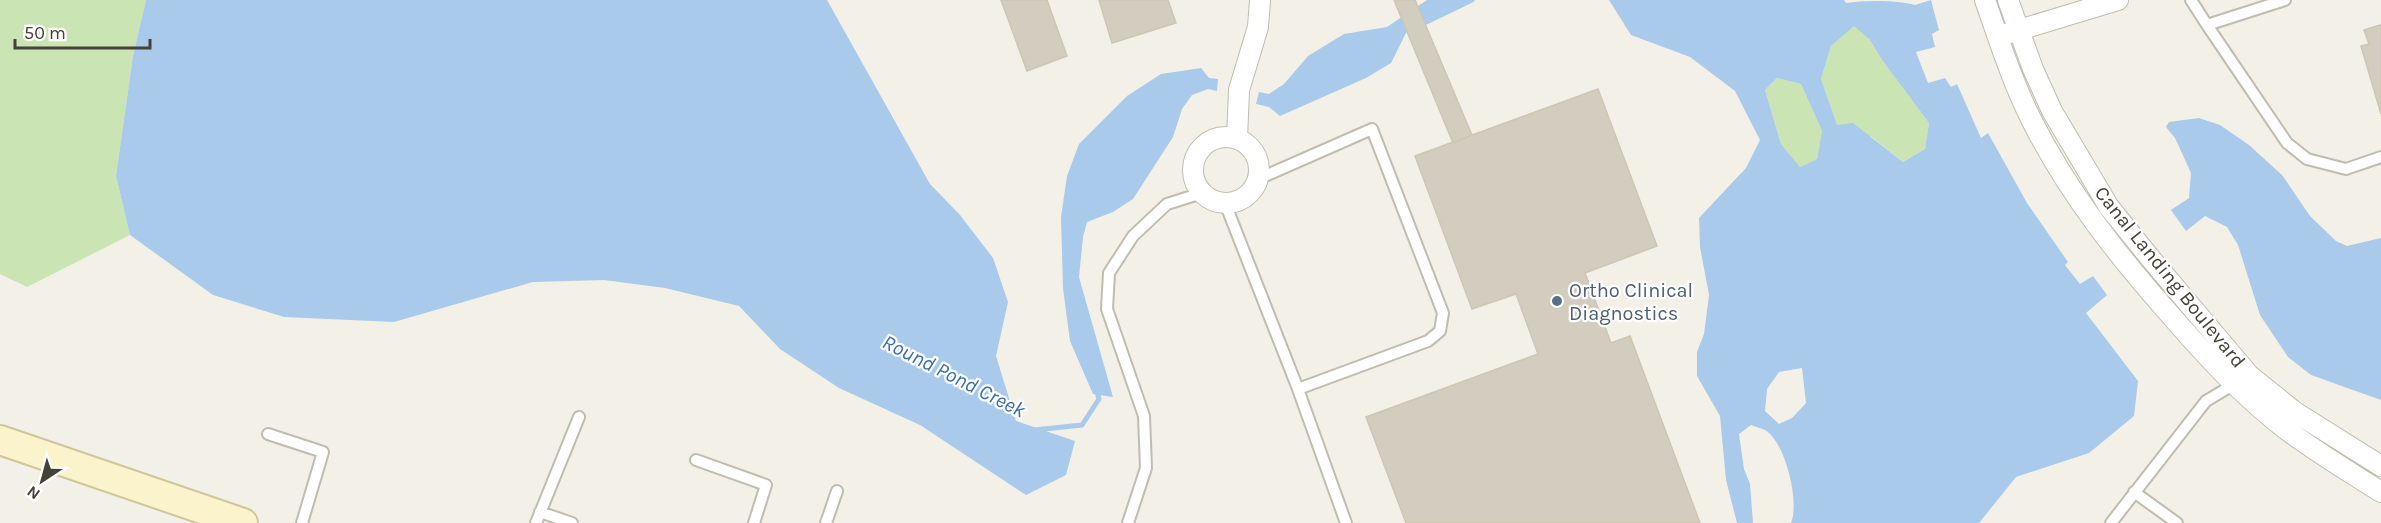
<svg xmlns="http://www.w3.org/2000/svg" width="2381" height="523" viewBox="0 0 2381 523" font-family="Karla,sans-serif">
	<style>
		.green { fill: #cae4b4 }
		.water { fill: #a9caea; fill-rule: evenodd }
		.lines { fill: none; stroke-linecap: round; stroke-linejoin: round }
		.stream { stroke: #a9caea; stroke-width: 5 }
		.building { fill: #d3cdbf; stroke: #cec6b2; stroke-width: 1.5 }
		.service-casing { stroke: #c0bcae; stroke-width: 14 }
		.minor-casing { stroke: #c0bcae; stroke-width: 22 }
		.secondary-casing { stroke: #cfc69b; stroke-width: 32 }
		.service { stroke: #fff; stroke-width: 10 }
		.minor { stroke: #fff; stroke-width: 20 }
		.secondary { stroke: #faf3cb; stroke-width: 28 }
		.service-dot { fill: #5c6f8a; stroke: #fff; stroke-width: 2 }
		.labels { text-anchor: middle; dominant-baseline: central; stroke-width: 4.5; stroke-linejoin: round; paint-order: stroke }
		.street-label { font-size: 20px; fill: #454137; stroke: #fff }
		.service-label { font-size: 20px; fill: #4e5e75; stroke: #fff; text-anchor: start }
		.water-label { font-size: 21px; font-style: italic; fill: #396fa9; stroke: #fff }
	</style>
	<rect width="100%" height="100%" fill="#f3f0e8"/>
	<!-- green -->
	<path class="green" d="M0,0h146l-13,56 -17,120 14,59 -103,52 -27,-13z
		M1854,25l16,15 12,20 47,63 -4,26 -22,13 -31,-25 -35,-11 -16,-47 10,-33z
		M1777,78l24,6 21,47 -5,28 -17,8 -19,-23 -16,-54z"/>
	<!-- water -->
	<path class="water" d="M146,0h681l103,184 30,31 33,43 15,44 -12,54 20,65 59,20 -9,34 -40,20 -106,-70 -81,-37 -59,-39 -41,-43 -74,-18 -61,-8 -71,2 -139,40 -110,-5 -71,-22 -83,-60 -14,-59 17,-120z
		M1427,0h42l-60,27 -18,36 -25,15 -86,38 -11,-9 -13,-3 3,-12 10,2 15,-10 24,-28 36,-22 43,-7z
		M1609,0h235l2,3c19,-3 52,-3 69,2l16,-5 8,30 -7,4 3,13 -19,5 12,31 17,-5 6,9 6,-3 24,54 7,-5 39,70 41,59 -3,3 15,19 13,-8 14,19 -21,18 52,68 -4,35 -45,37 -73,24 -37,46h-188c9,-21 -6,-82 -26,-93 -4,-2 -10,-3 -14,-5l-12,9 5,35 6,15 3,39h-16l-11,-43 -6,-64 -23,-40v-24l7,-18 5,-39 -9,-48 -1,-29 47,-50 14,-28 -25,-49 -45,-34 -59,-22zM1854,26l16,14 12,20 47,63 -4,26 -22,13 -50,-39 -16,2 -16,-46 10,-33zM1777,78l24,6 21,47 -5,28 -17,8 -19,-23 -16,-54zM1802,368l4,35 -14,15 -13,6 -14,-13 2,-22 12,-17z
		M1201,68l8,10 9,1 -1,12 -9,-2 -16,6 -10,14 -9,28 -40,62 -20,13 -26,10 -4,15 -4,40 34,120 -20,-3 -23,-53 -7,-53 -2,-71 6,-41 12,-32 48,-48 34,-22z
		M2199,118l21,7 29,20 33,30 28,41 26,25 11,5 34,-8v162l-70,-25 -23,-18 -28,-42 -22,-70 -11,-18 -22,-11 -19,15 -15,-21 18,-12 2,-25 -16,-35 -9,-11 3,-5z"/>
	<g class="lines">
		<!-- stream -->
		<path class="stream" d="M1420,25l52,-25
			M1034,430l48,-5 17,-26 -3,-11"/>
	</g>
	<!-- building -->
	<path class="building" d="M1001,0h46l20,56 -40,15z
		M1099,0h69l8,23 -64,20z
		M1394,0h21l57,135 -19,8z
		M2380,25h1v89l-20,-68 8,-2 -5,-14z
		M1598,89l59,157 -72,27 26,70 19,-7 70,187h-294l-40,-106 172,-63 -22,-60 -44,15 -57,-153z"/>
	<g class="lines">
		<!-- service casing -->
		<g class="service-casing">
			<path id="service" d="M2191,0l16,25 78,-25
				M2207,25l80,118 20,16 39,10 35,-12
				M1258,179l114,-50 71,184 -3,18 -12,10 -130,48
				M1225,203l73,186 48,134
				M268,434l55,18 -21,71
				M696,460l70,25 -12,38
				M2134,492l43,31
				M540,512l32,11
				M536,523l43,-106
				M826,523l11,-32
				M1128,523l18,-55 -2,-52 -37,-107 2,-36 24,-37 34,-32 35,-11
				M2111,523l95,-122 32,-19"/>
		</g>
		<!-- minor casing -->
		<g class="minor-casing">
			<path id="minor" d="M1985,0c14,40 27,81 46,119 37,74 87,137 142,199 34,39 69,77 110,109 31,24 65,44 98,65
				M2008,0l25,69 19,42 57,96 42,52 98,116 46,37 86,54
				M2006,34l112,-34
				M1193 170a33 33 0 1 1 66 0a33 33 0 1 1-66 0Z
				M1237,139l2,-49 19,-63 2,-27"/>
		</g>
		<!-- secondary casing -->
		<g class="secondary-casing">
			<path id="secondary" d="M0,440l243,83"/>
		</g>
		<!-- service -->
		<use href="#service" class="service"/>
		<!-- minor -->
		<use href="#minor" class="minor"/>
		<!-- secondary -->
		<use href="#secondary" class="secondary"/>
	</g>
	<!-- markers -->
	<circle class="service-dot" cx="1557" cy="301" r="6"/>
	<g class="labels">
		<!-- street labels -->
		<g class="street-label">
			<text transform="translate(2170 277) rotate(51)">Canal Landing Boulevard</text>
		</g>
		<!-- service labels -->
		<g class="service-label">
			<text x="1569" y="290">Ortho Clinical<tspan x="1569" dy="23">Diagnostics</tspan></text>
		</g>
		<!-- water labels -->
		<g class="water-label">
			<text transform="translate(954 376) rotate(27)">Round Pond Creek</text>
		</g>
	</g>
	<!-- north arrow -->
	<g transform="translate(42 481) rotate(216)" stroke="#ffffff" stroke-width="4.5" paint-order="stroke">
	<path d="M0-4.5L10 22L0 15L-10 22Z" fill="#454137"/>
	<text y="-9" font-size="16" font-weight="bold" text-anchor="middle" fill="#454137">N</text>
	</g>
	<!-- scale -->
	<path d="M15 39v9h135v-9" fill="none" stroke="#454137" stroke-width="3"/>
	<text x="24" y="39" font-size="18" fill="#454137" stroke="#ffffff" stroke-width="4.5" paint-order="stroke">50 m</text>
</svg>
